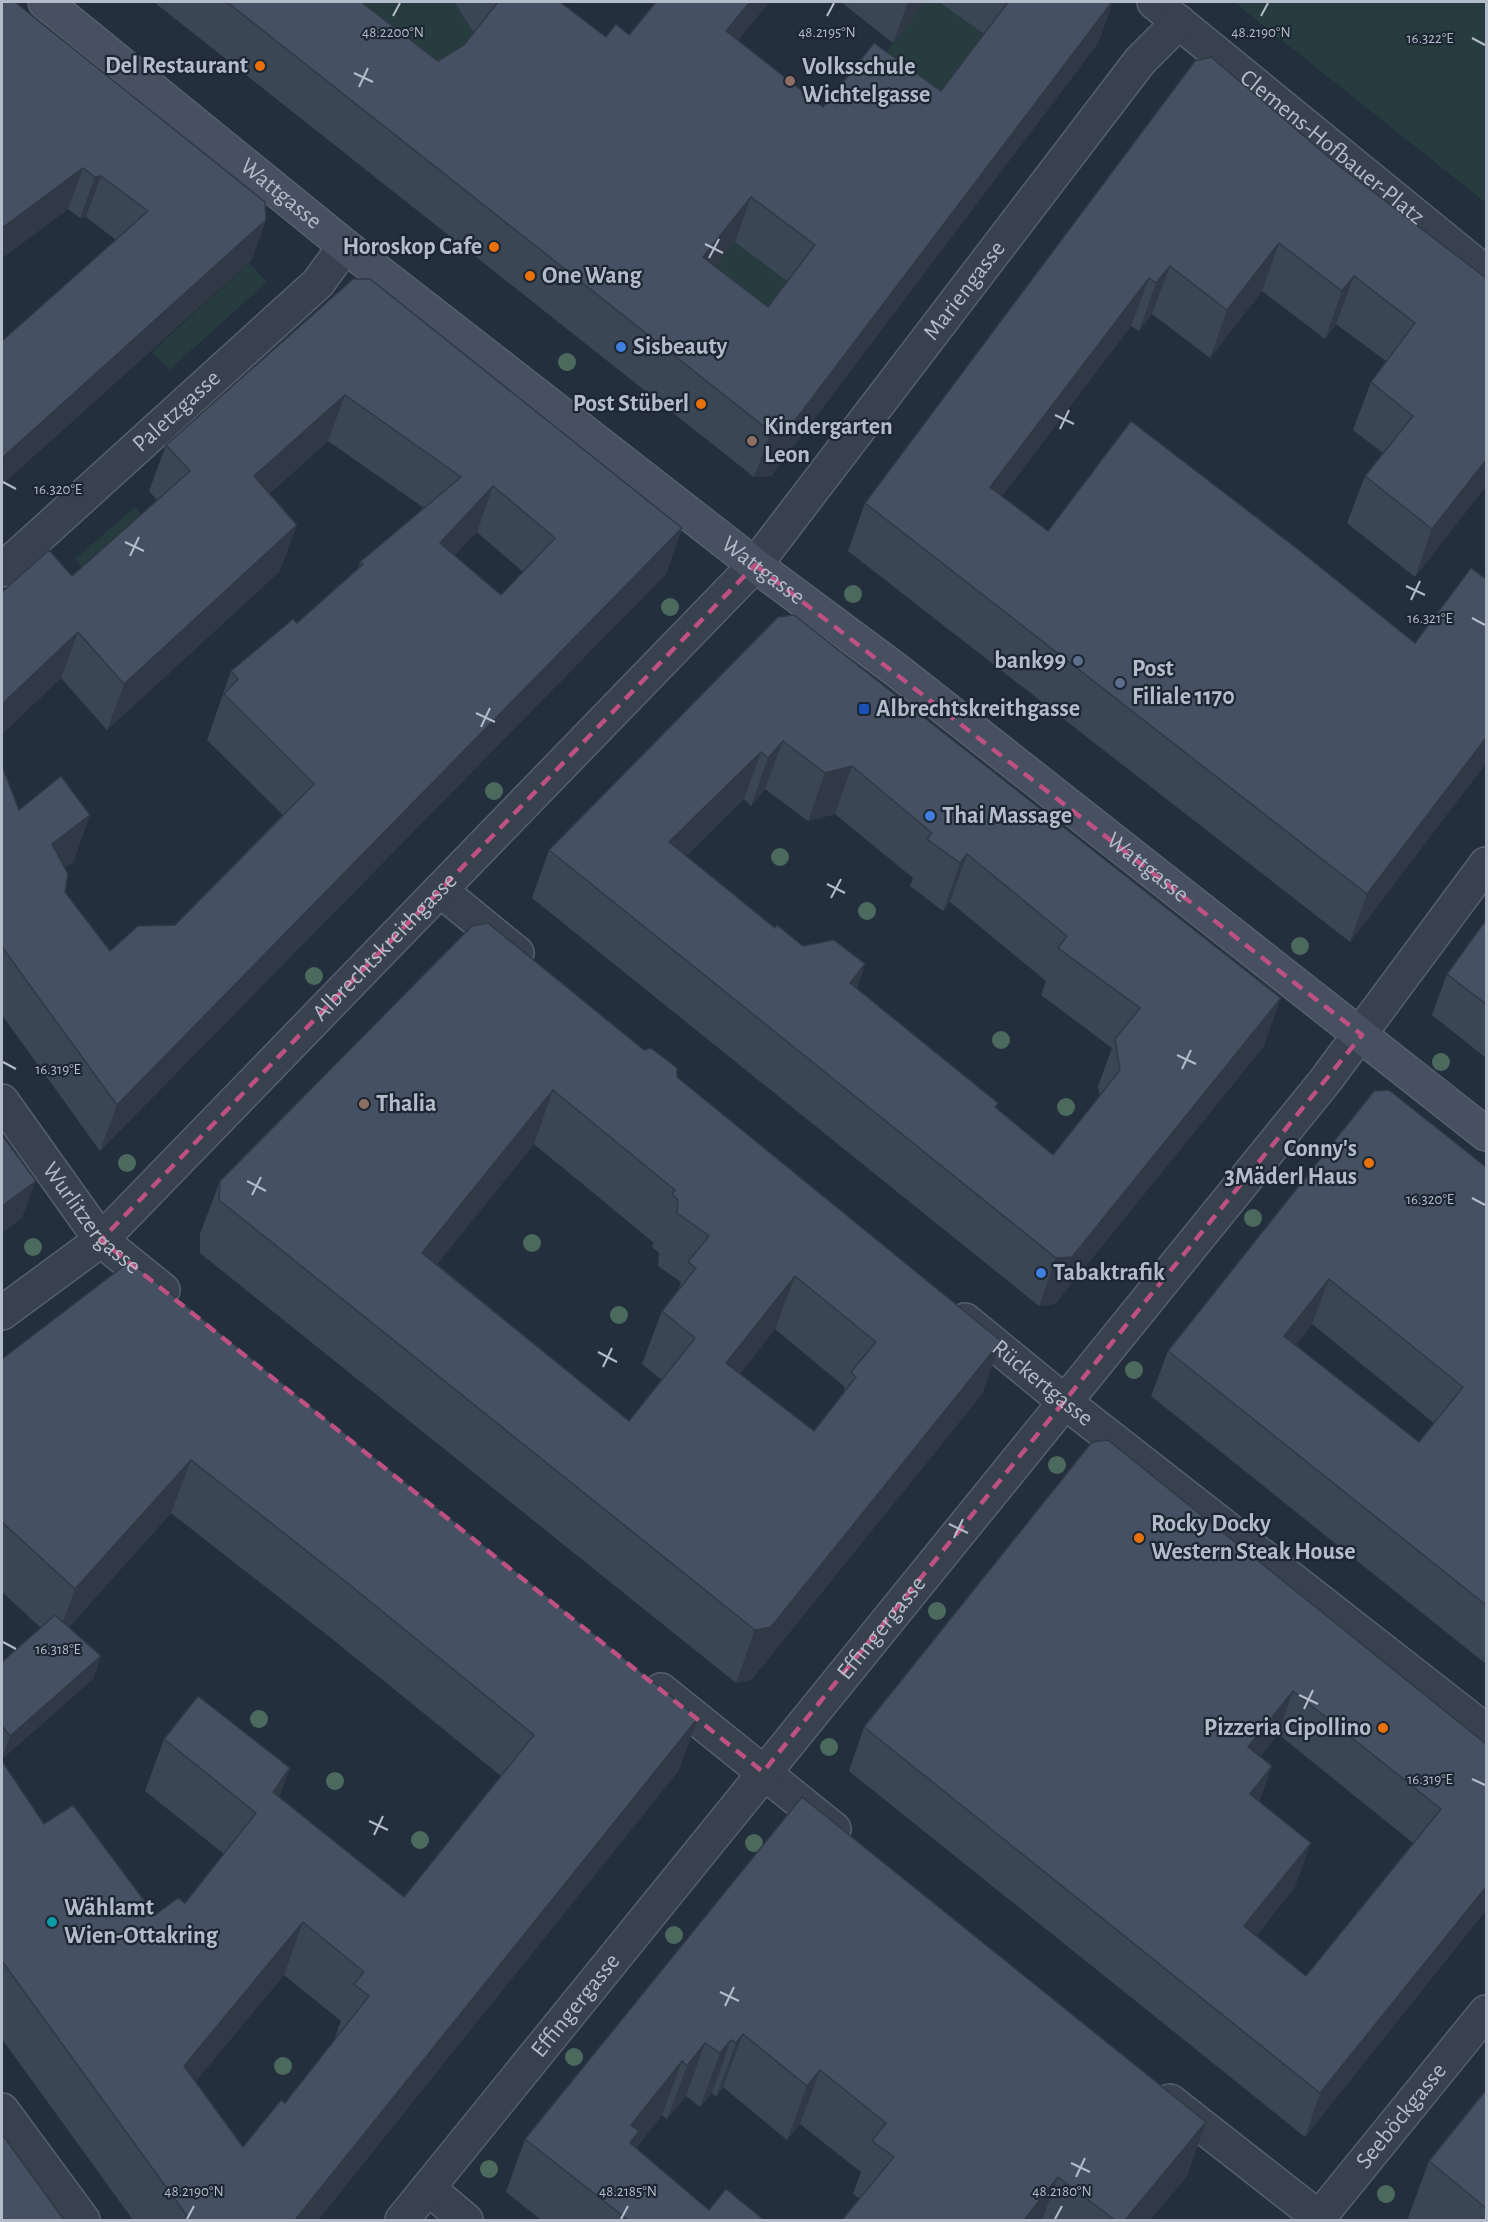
<svg xmlns="http://www.w3.org/2000/svg" width="1488" height="2222" viewBox="0 0 1488 2222" font-family="'Alegreya Sans',sans-serif">
	<style>
		.green { fill: #263c3f }
		.lines { fill: none; stroke-linecap: round; stroke-linejoin: round }
		.minor-casing { stroke: #565f6c; stroke-width: 36 }
		.secondary-casing { stroke: #565f6c; stroke-width: 36 }
		.minor { stroke: #38414e; stroke-width: 33 }
		.secondary { stroke: #465061; stroke-width: 33 }
		.tree { fill: #4b6a5d }
		.wall { fill: #3b4654; fill-rule: evenodd }
		.shaded-wall { fill: #303945 }
		.building { fill: #455162; stroke: #303945; stroke-width: 1.5; fill-rule: evenodd }
		.marked { fill: none; stroke: #bd5182; stroke-width: 4.5; stroke-dasharray: 12 8; stroke-linejoin: round }
		.ticks { fill: none; stroke: #b4bcc9; stroke-width: 2 }
		.food-dot { fill: #e8710a; stroke: #1d2633; stroke-width: 2 }
		.education-dot { fill: #8d6e63; stroke: #1d2633; stroke-width: 2 }
		.shop-dot { fill: #3f7fe0; stroke: #1d2633; stroke-width: 2 }
		.service-dot { fill: #5c6f8a; stroke: #1d2633; stroke-width: 2 }
		.transit-dot { fill: #1a4fb4; stroke: #1d2633; stroke-width: 2 }
		.culture-dot { fill: #0f9aa8; stroke: #1d2633; stroke-width: 2 }
		.labels { text-anchor: middle; dominant-baseline: central; stroke-width: 4.5; stroke-linejoin: round; paint-order: stroke }
		.poi-label { font-size: 24px; font-weight: bold; fill: #b4bcc9; stroke: #1d2633; text-anchor: start }
		.street-label { font-size: 24px; fill: #b4bcc9; stroke: #1d2633 }
		.ticks-label { font-size: 15px; text-anchor: middle; fill: #b4bcc9; stroke: #1d2633; stroke-width: 4.5; stroke-linejoin: round; paint-order: stroke }
	</style>
	<rect width="100%" height="100%" fill="#242f3e"/>
	<!-- green -->
	<path class="green" d="M286,2h168l28,44 -52,66z
		M926,2h13l56,40 -36,50 -101,-5z
		M1234,2h252v201z
		M744,231l55,59 -14,18 -106,3z
		M249,263l18,19 -98,88 -17,-18z
		M135,507l12,15 -60,51 -12,-14z"/>
	<g class="lines">
		<!-- minor casing -->
		<g class="minor-casing">
			<g id="minor">
				<path id="s1" d="M1154,2l332,271"/>
				<path id="s2" d="M2,570l316,-287 27,-37"/>
				<path d="M440,890l77,63"/>
				<path id="s3" d="M2,1101l99,139 62,50"/>
				<path id="s4" d="M2,1313l99,-73 654,-675 385,-504 39,-39"/>
				<path id="s5" d="M965,1320l100,82 421,329"/>
				<path d="M661,1690l173,139"/>
				<path d="M1170,2101l152,119"/>
				<path d="M2,2110l81,110"/>
				<path d="M428,2188l38,32"/>
				<path id="s6" d="M402,2220l923,-1139 161,-217"/>
				<path id="s7" d="M1317,2220l169,-208"/>
			</g>
		</g>
		<!-- secondary casing -->
		<g class="secondary-casing">
			<g id="secondary">
				<path id="s8" d="M45,2l300,244 410,319 140,104 591,465"/>
			</g>
		</g>
		<!-- minor -->
		<use href="#minor" class="minor"/>
		<!-- secondary -->
		<use href="#secondary" class="secondary"/>
	</g>
	<!-- trees -->
	<g class="tree">
		<circle cx="567" cy="362" r="9"/>
		<circle cx="853" cy="594" r="9"/>
		<circle cx="670" cy="607" r="9"/>
		<circle cx="494" cy="791" r="9"/>
		<circle cx="780" cy="857" r="9"/>
		<circle cx="867" cy="911" r="9"/>
		<circle cx="1300" cy="946" r="9"/>
		<circle cx="314" cy="976" r="9"/>
		<circle cx="1001" cy="1040" r="9"/>
		<circle cx="1441" cy="1062" r="9"/>
		<circle cx="1066" cy="1107" r="9"/>
		<circle cx="127" cy="1163" r="9"/>
		<circle cx="1253" cy="1218" r="9"/>
		<circle cx="532" cy="1243" r="9"/>
		<circle cx="33" cy="1247" r="9"/>
		<circle cx="619" cy="1315" r="9"/>
		<circle cx="1134" cy="1370" r="9"/>
		<circle cx="1057" cy="1465" r="9"/>
		<circle cx="937" cy="1611" r="9"/>
		<circle cx="259" cy="1719" r="9"/>
		<circle cx="829" cy="1747" r="9"/>
		<circle cx="335" cy="1781" r="9"/>
		<circle cx="420" cy="1840" r="9"/>
		<circle cx="754" cy="1843" r="9"/>
		<circle cx="674" cy="1935" r="9"/>
		<circle cx="574" cy="2057" r="9"/>
		<circle cx="283" cy="2066" r="9"/>
		<circle cx="489" cy="2169" r="9"/>
		<circle cx="1386" cy="2194" r="9"/>
	</g>
	<!-- wall -->
	<path class="wall" d="M2,2l264,218 -15,41 -135,-21 -30,-23 -6,1 -12,-9 -66,49z
		M154,2h207l77,59 26,-16 10,-12 -20,-31h106l46,35 23,-2 27,-33h113l-31,38 85,67 118,-16 43,-57 -45,-32h174l-15,41 -327,433 -17,1zM735,242l52,39 -19,26 -53,-41z
		M841,2h85l-33,41z
		M1195,61l143,104 148,113v208l-71,91 -68,-54 18,-47 18,-23 -30,-23 18,-48 15,-21 -50,-37 -11,15 -63,-48 -52,67 -58,-44 -13,17 -8,-5 -129,170 46,35 367,112 71,-64v184l-136,179 -502,-391 17,-48z
		M353,279l329,249 -16,46 -566,577 -98,-136v-249l17,44 55,51 -9,6v25l45,59 65,-26 108,-110 -76,-75 24,-69 66,-48 61,-54 2,-7 64,-54 -96,-67 -59,53 11,77 -173,159 -46,-52 -59,56v-142l70,-16 85,-76 -8,-9 17,-46zM477,532l46,40 -22,23 -47,-40z
		M794,615l470,431 -209,258 -16,2 -507,-408 17,-48zM765,789l43,32 27,-7 78,64 -3,8 33,25 7,-9 96,79 -5,14 71,53 -14,38 2,10 -47,59 -57,-47 2,-5 -141,-115 8,-24 -62,-18 -28,-18 -89,-72 58,-57 7,7z
		M1486,920v138l-54,-43 15,-41z
		M472,926l205,151 324,264 -19,53 -231,286 -15,3 -536,-430v-19l20,-53zM534,1144l120,99 -2,4 7,6 -1,13 23,16 -4,10 -15,19 -20,53 20,16 -33,41 -192,-157zM775,1329l70,58 -2,7 -29,37 -74,-57z
		M1486,1167v497l-335,-268 17,-45zM1312,1324l122,99 -15,19 -123,-97z
		M130,1261l549,509 -361,450h-185l-131,-181v-278l42,63 111,91 30,-12 39,-49 -79,-63 19,-52 116,59 124,99 97,-121 -170,-138 -160,-125 -102,114 32,29 -8,23 -91,80v-97l39,-34 -39,-36v-233zM284,1975l57,46 -6,16 1,1 -51,65 -42,44 -48,-65z
		M1092,1442l394,302v166l-181,227 -456,-366 15,-44zM1278,1734l135,109 -107,133 -50,-40 39,-49 -36,-85 13,-36 -12,-9z
		M802,1797l385,379 -37,44h-308l18,-21 -7,-5 8,-22 -61,-48 -13,16 -64,-53 -7,10 -4,-4 -12,14 -14,-11 -19,23 -5,-4 -26,33 73,62 55,10h-223l-35,-28 19,-53z
		M1486,2090v130h-75l-3,-2 21,-57z"/>
	<!-- shaded-wall -->
	<path class="shaded-wall" d="M750,2h19l-59,74 16,-45z
		M908,2h18l-33,41z
		M1112,2h1l-15,41 -327,433 -17,1 17,-45z
		M83,168l-15,41 -66,49v-30z
		M101,176l-15,41 -6,1 15,-41z
		M751,197l-16,45 -48,60 16,-45z
		M266,220l-15,41 -249,224v-27z
		M1279,243l-17,48 -52,67 17,-48z
		M1170,266l-18,48 -13,17 17,-48z
		M1354,276l-18,48 -11,15 17,-48z
		M1149,278l-18,48 -159,209 18,-48z
		M345,395l-17,46 -91,81 17,-46z
		M1486,460v26l-71,91 17,-48z
		M493,486l-16,46 -54,57 17,-46z
		M297,525l-17,46 -173,159 17,-46z
		M682,528l-16,46 -566,577 17,-46z
		M78,632l-17,46 -59,56v-30z
		M1486,738v25l-136,179 17,-48z
		M783,741l-18,48 -14,17 17,-48z
		M761,752l-17,47 -92,90 17,-47z
		M852,766l-17,48 -27,7 17,-48z
		M90,815l-16,46 -39,29 17,-46z
		M967,854l-17,48 -7,9 17,-48z
		M865,964l-17,48 2,-29z
		M1281,998l-17,48 -209,258 -16,2 17,-48z
		M553,1090l-19,54 -131,162 19,-53z
		M36,1181l-14,37 -20,15v-27z
		M795,1276l-20,53 -68,88 19,-54z
		M1329,1279l-17,45 -44,57 16,-45z
		M1001,1341l-19,53 -231,286 -15,3 19,-53z
		M191,1460l-20,53 -115,128 19,-52z
		M101,1656l-8,23 -91,80 8,-23z
		M1293,1691l-15,43 -45,57 15,-44z
		M698,1718l-19,52 -361,450h-23z
		M1272,1766l-16,44 -6,-16z
		M290,1768l-19,53 2,-29z
		M1311,1843l-16,44 -67,83 16,-44z
		M1486,1887v23l-181,227 15,-44z
		M303,1922l-19,53 -119,143 19,-52z
		M743,2034l-20,53 -7,10 20,-54z
		M731,2040l-19,53 -12,14 20,-54z
		M705,2043l-19,53 -19,23 20,-53z
		M682,2061l-20,54 -31,39 -11,31 11,-60z
		M820,2070l-20,54 -13,16 20,-54z
		M1206,2122l-19,54 -37,44h-25z
		M1058,2177l-16,43h-18z"/>
	<!-- building -->
	<path class="building" d="M2,2h13l250,200 1,18 -264,238v-117l146,-130 -47,-35 -6,1 -12,-9 -81,60z
		M227,2h134l77,59 26,-16 34,-43h62l46,35 10,-13 13,11 27,-33h94l-24,29 97,76 51,-64 67,48 67,-89h104l-325,429 -16,1zM751,197l64,48 -47,62 -65,-50z
		M1211,57l127,108 148,113v182l-54,69 -67,-53 48,-60 -42,-34 44,-59 -61,-47 -12,15 -63,-48 -52,67 -57,-44 -14,17 -7,-5 -159,209 58,44 83,-110 168,129 116,93 56,-75 15,11v159l-119,156 -502,-391 330,-442z
		M353,279h17l312,249 -565,577 -115,-158v-181l17,44 42,-34 29,39 -38,29 16,30 -3,18 45,59 28,-25 37,-1 139,-141 -90,-90 14,-15 -7,-8 62,-52 4,4 66,-59 -3,-2 101,-85 -116,-82 -91,81 43,49 -173,159 -46,-52 -76,72v-112l47,-42 23,26 118,-105 -24,-26zM493,486l62,52 -54,57 -61,-52z
		M794,615l487,383 -209,259 -16,1 -507,-408 229,-233zM783,741l42,32 27,-7 80,67 -5,6 33,24 7,-9 100,82 -9,12 82,60 -25,31 5,31 -67,85 -58,-48 3,-4 -148,-120 15,-19 -31,-24 -31,6 -26,-21 -2,3 -106,-86 92,-90 7,6z
		M1486,920v84l-39,-30z
		M488,923l156,127 7,-2 26,20v9l324,264 -230,286 -16,3 -536,-430 1,-19 252,-255zM553,1090l122,100 -3,4 6,6 -1,13 32,23 -21,26 8,6 -34,43 33,27 -66,83 -207,-168zM795,1276l81,66 -25,30 5,5 -42,54 -88,-68z
		M1389,1090l97,77v438l-318,-254 206,-260zM1329,1279l134,108 -44,55 -135,-106z
		M2,1135l34,46 -34,25z
		M130,1261l568,457 -403,502h-105l-188,-259v-200l42,63 29,-19 82,110 23,-17 7,5 71,-90 -92,-74 34,-43 92,72 -17,24 131,105 130,-162 -184,-150 -159,-125 -116,129 -73,-67v-163zM303,1922l61,50 -10,12 15,12 -84,107 -4,-3 -38,47 -59,-81z
		M1108,1440l378,304v143l-166,206 -456,-366 228,-285zM1293,1691l148,118 -135,167 -62,-50 67,-83 -61,-49 22,-28 -24,-19z
		M55,1615l46,41 -91,80 -8,-10v-64z
		M802,1797l404,325 -81,98h-10l-57,-43 -34,43h-182l52,-63 -22,-16 14,-18 -66,-53 -13,16 -64,-52 -7,9 -5,-3 -11,13 -15,-10 -18,23 -5,-5 -51,64 8,6 -9,12 79,67 17,-21 38,31h-136l-103,-81z
		M1486,2090v118l-57,-47z
		M2,2134l62,86h-62z"/>
	<!-- marked area -->
	<path class="marked" d="M755,565l607,470 -599,737 -662,-532z"/>
	<!-- ticks -->
	<path class="ticks" d="M393,16l7,-13M827,16l7,-13M1261,16l7,-13M1472,38l13,7M354,73l19,9M359,87l9,-19M705,244l18,9M709,258l10,-19M1055,415l19,9M1060,429l9,-19M3,482l13,7M125,542l19,9M130,556l9,-19M1406,586l19,9M1411,600l9,-19M1472,618l13,7M476,713l19,9M481,727l9,-19M827,884l18,9M831,898l10,-19M1177,1055l19,9M3,1062l13,7M1182,1069l9,-19M247,1181l19,10M252,1195l9,-18M1472,1198l13,7M598,1352l19,10M603,1367l9,-19M949,1524l19,9M954,1538l9,-19M3,1642l13,7M1299,1695l19,9M1304,1709l9,-19M1472,1779l13,6M369,1821l19,9M374,1835l9,-19M720,1992l19,9M725,2006l9,-19M1071,2163l19,9M1076,2177l9,-19M187,2219l7,-13M621,2219l7,-13M1055,2219l7,-13"/>
	<!-- markers -->
	<g class="food-dot">
		<circle cx="260" cy="66" r="6"/>
		<circle cx="494" cy="247" r="6"/>
		<circle cx="530" cy="276" r="6"/>
		<circle cx="701" cy="404" r="6"/>
		<circle cx="1369" cy="1163" r="6"/>
		<circle cx="1139" cy="1538" r="6"/>
		<circle cx="1383" cy="1728" r="6"/>
	</g>
	<g class="education-dot">
		<circle cx="790" cy="81" r="6"/>
		<circle cx="752" cy="441" r="6"/>
		<circle cx="364" cy="1104" r="6"/>
	</g>
	<g class="shop-dot">
		<circle cx="621" cy="347" r="6"/>
		<circle cx="930" cy="816" r="6"/>
		<circle cx="1041" cy="1273" r="6"/>
	</g>
	<g class="service-dot">
		<circle cx="1078" cy="661" r="6"/>
		<circle cx="1120" cy="683" r="6"/>
	</g>
	<rect class="transit-dot" x="858" y="703" width="12" height="12" rx="3"/>
	<circle class="culture-dot" cx="52" cy="1922" r="6"/>
	<g class="labels">
		<!-- poi labels -->
		<g class="poi-label">
			<text x="248" y="66" text-anchor="end">Del Restaurant</text>
			<text x="802" y="67">Volksschule<tspan x="802" dy="28">Wichtelgasse</tspan></text>
			<text x="482" y="247" text-anchor="end">Horoskop Cafe</text>
			<text x="542" y="276">One Wang</text>
			<text x="633" y="347">Sisbeauty</text>
			<text x="689" y="404" text-anchor="end">Post Stüberl</text>
			<text x="764" y="427">Kindergarten<tspan x="764" dy="28">Leon</tspan></text>
			<text x="1066" y="661" text-anchor="end">bank99</text>
			<text x="1132" y="669">Post<tspan x="1132" dy="28">Filiale 1170</tspan></text>
			<text x="876" y="709">Albrechtskreithgasse</text>
			<text x="942" y="816">Thai Massage</text>
			<text x="376" y="1104">Thalia</text>
			<text x="1357" y="1149" text-anchor="end">Conny's<tspan x="1357" dy="28">3Mäderl Haus</tspan></text>
			<text x="1053" y="1273">Tabaktrafik</text>
			<text x="1151" y="1524">Rocky Docky<tspan x="1151" dy="28">Western Steak House</tspan></text>
			<text x="1371" y="1728" text-anchor="end">Pizzeria Cipollino</text>
			<text x="64" y="1908">Wählamt<tspan x="64" dy="28">Wien-Ottakring</tspan></text>
		</g>
		<!-- street labels -->
		<g class="street-label">
			<text stroke="none"><textPath href="#s1" startOffset="230">Clemens-Hofbauer-Platz</textPath></text>
			<text stroke="none"><textPath href="#s8" startOffset="304">Wattgasse</textPath></text>
			<text stroke="none"><textPath href="#s4" startOffset="1408">Mariengasse</textPath></text>
			<text stroke="none"><textPath href="#s2" startOffset="236">Paletzgasse</textPath></text>
			<text stroke="none"><textPath href="#s8" startOffset="916">Wattgasse</textPath></text>
			<text stroke="none"><textPath href="#s8" startOffset="1402">Wattgasse</textPath></text>
			<text stroke="none"><textPath href="#s4" startOffset="531">Albrechtskreithgasse</textPath></text>
			<text stroke="none"><textPath href="#s3" startOffset="148">Wurlitzergasse</textPath></text>
			<text stroke="none"><textPath href="#s5" startOffset="100">Rückertgasse</textPath></text>
			<text stroke="none"><textPath href="#s6" startOffset="762">Effingergasse</textPath></text>
			<text stroke="none"><textPath href="#s6" startOffset="276">Effingergasse</textPath></text>
			<text stroke="none"><textPath href="#s7" startOffset="134">Seeböckgasse</textPath></text>
		</g>
	</g>
	<g class="ticks-label">
		<text x="393" y="37">48.2200°N</text>
		<text x="827" y="37">48.2195°N</text>
		<text x="1261" y="37">48.2190°N</text>
		<text x="1430" y="43">16.322°E</text>
		<text x="58" y="494">16.320°E</text>
		<text x="1430" y="623">16.321°E</text>
		<text x="58" y="1074">16.319°E</text>
		<text x="1430" y="1204">16.320°E</text>
		<text x="58" y="1654">16.318°E</text>
		<text x="1430" y="1784">16.319°E</text>
		<text x="194" y="2196">48.2190°N</text>
		<text x="628" y="2196">48.2185°N</text>
		<text x="1062" y="2196">48.2180°N</text>
	</g>
	<!-- border -->
	<rect width="1488" height="2222" fill="none" stroke="#b4bcc9" stroke-width="6"/>
</svg>
